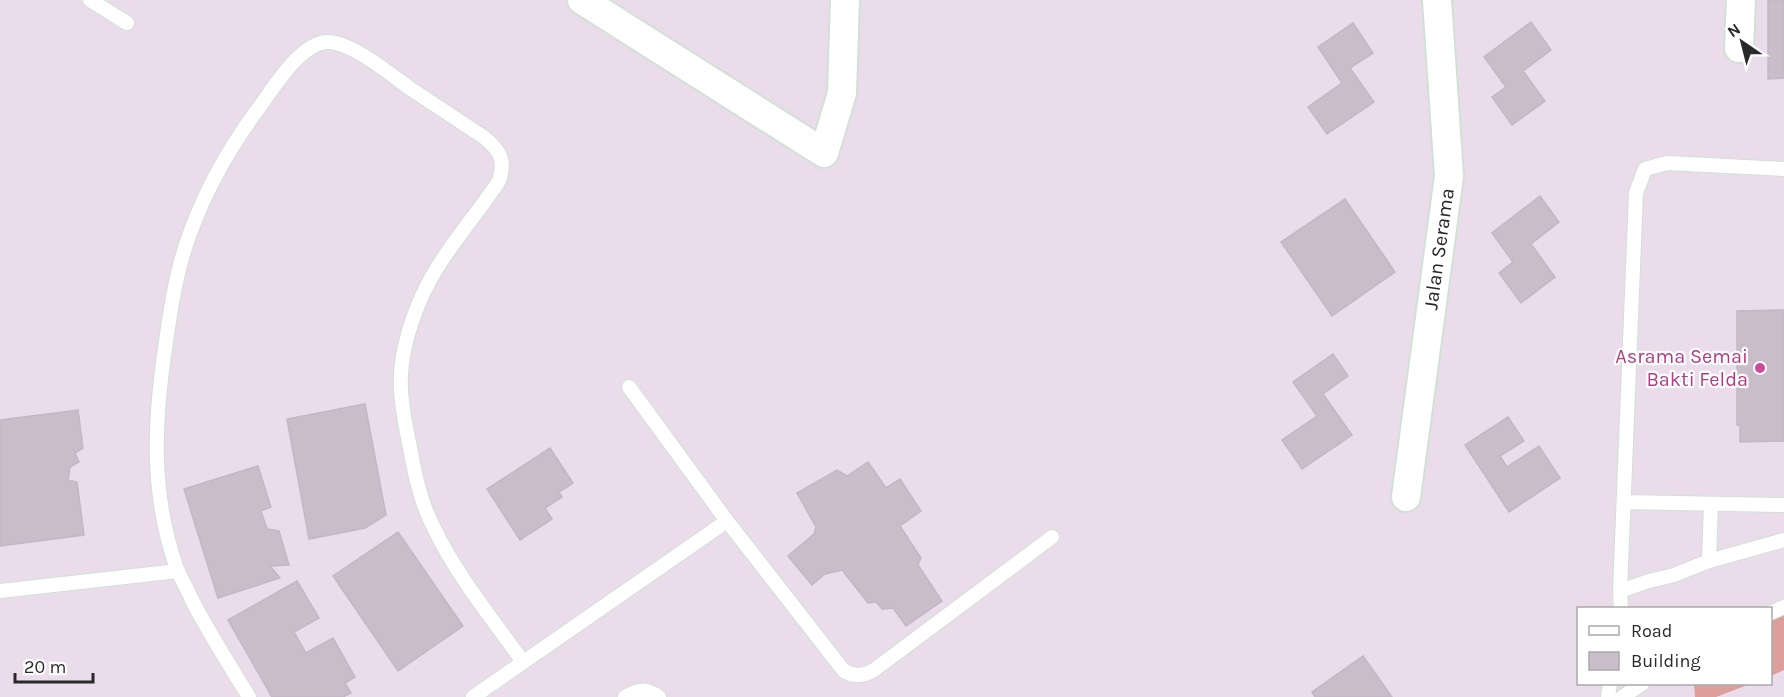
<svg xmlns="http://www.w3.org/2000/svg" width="1784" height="697" viewBox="0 0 1784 697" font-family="Karla,sans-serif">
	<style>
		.green { fill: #dd9f9c }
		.building { fill: #cabdca; stroke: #c5b6c5; stroke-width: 1.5 }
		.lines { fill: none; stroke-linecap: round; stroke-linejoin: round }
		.lane-casing { stroke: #d1e1d4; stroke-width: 16 }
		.street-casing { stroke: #d1e1d4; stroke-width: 32 }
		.lane { stroke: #fff; stroke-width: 14 }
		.street { stroke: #fff; stroke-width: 28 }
		.hotel-dot { fill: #d1479c; stroke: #fff; stroke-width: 2 }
		.labels { text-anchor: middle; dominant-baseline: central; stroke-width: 4.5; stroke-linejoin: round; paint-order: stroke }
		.street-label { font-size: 20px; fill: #292929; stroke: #fff }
		.hotel-label { font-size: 20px; fill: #b23c85; stroke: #fff; text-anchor: end }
	</style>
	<rect width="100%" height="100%" fill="#eadcea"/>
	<!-- green -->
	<path class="green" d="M1784,606v64l-13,6 -1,-64z
		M1694,684h56l-34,13h-21z"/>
	<!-- building -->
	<path class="building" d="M1768,0h16v78l-16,1z
		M1531,22l20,28 -28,21 22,30 -33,24 -20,-28 14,-10 -22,-30z
		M1353,23l20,30 -23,15 24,34 -47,32 -19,-27 34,-24 -24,-36z
		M1540,196l19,26 -28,22 24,33 -34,26 -22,-30 14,-11 -21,-29z
		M1345,199l50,73 -63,44 -51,-74z
		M1784,310v131l-44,1v-17h-3v-114z
		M1333,354l15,22 -25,18 29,41 -50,34 -20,-29 35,-24 -24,-34z
		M365,404l21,111 -21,13 -56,11 -22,-120z
		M78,410l5,38 -8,5 4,9 -9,5 -2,13 9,2 7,53 -84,11v-126z
		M1508,417l16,24 -24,15 7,11 32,-21 21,32 -51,34 -44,-67z
		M550,448l23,35 -14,9 3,5 -17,11 7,11 -32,21 -33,-51z
		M868,462l18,26 14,-9 21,32 -21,15 21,32 -3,7 24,36 -36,25 -13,-18 -11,1 -6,-7 -8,1 -26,-33 -17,4 -13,11 -24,-29 26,-22 2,-7 -19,-34 40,-23 10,6z
		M258,466l13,41 -10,4 6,18 12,2 10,34 -19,1 10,12 -62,20 -34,-109z
		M398,532l65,94 -65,45 -65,-95z
		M297,581l22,37 -25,14 12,21 27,-15 22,39 -10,6 6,10 -8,4h-71l-44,-77z
		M1363,656l29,41h-77l-3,-5z"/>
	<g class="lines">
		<!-- lane casing -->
		<g class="lane-casing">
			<path id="lane" d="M90,0l37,23
				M629,387l98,134 117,150c11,6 19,5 30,-1l178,-133
				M1624,502l160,3
				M1709,561l2,-57
				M0,591l178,-20
				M1620,591l29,-10 25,-6 35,-14 75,-21
				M1621,608l-1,-17 16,-398 9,-24 22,-6 117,6
				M1770,613l14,-6
				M249,697c-20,-33 -41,-65 -58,-99 -4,-10 -10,-19 -14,-29 -27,-76 -23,-149 -11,-227 4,-30 9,-62 18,-91 16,-51 42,-99 74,-142 15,-20 43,-68 71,-67 23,1 60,31 79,45 26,17 51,34 77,51 15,13 21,22 14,43 -25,38 -59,74 -78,117 -12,28 -22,61 -20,92 1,21 6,42 10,63 5,27 11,53 24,77 22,46 59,91 88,132
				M473,697l254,-176
				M625,697c13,-8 21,-9 34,0
				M1608,697l2,-13
				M1622,697l20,-13"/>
		</g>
		<!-- street casing -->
		<g class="street-casing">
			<path id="street" d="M582,0l242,153 18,-60 3,-93
				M1739,48l2,-48
				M1406,497l43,-321 -12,-176"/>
		</g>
		<!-- lane -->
		<use href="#lane" class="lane"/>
		<!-- street -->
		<use href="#street" class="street"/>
	</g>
	<!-- markers -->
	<circle class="hotel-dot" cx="1760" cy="368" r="6"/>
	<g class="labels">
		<!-- street labels -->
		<g class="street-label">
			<text transform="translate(1439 249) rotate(-82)">Jalan Serama</text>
		</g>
		<!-- hotel labels -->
		<g class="hotel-label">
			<text x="1748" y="356">Asrama Semai<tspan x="1748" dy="23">Bakti Felda</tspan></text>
		</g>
	</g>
	<!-- legend -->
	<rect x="1577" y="607" width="195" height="78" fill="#ffffff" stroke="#a9a9a9" stroke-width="1.5"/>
	<rect x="1589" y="626" width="30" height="9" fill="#ffffff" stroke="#a9a9a9" stroke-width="1.5"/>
	<text x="1631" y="637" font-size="18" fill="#292929">Road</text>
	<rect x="1589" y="652" width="30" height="18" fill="#cabdca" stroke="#a9a9a9" stroke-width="1.5"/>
	<text x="1631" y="667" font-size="18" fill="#292929">Building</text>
	<!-- north arrow -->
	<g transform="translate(1742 42) rotate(325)" stroke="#ffffff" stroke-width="4.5" paint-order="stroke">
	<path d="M0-4.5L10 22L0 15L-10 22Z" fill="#292929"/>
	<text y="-9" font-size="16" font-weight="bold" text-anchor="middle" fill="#292929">N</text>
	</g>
	<!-- scale -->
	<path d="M15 673v9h78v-9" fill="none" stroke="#292929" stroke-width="3"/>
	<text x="24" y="673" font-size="18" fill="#292929" stroke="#ffffff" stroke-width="4.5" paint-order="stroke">20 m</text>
</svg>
